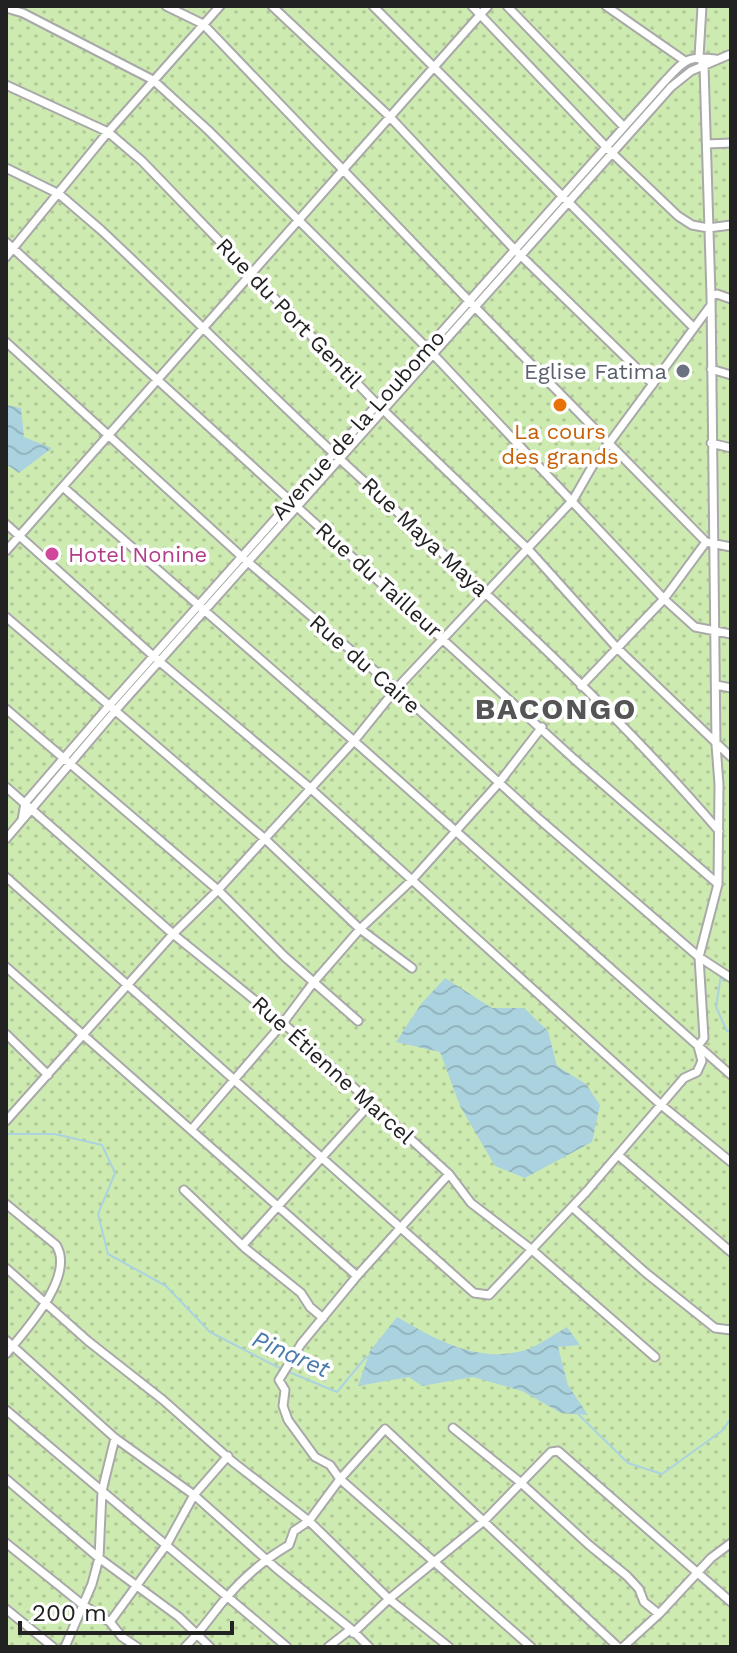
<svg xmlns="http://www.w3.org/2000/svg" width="737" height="1653" viewBox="0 0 737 1653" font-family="'Work Sans',sans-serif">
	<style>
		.grass { fill: url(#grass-dots) }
		.water { fill: url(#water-waves) }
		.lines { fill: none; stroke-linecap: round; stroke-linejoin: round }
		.stream { stroke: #aad3df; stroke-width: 2 }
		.minor-casing { stroke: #a9a9a9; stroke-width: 11 }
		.minor { stroke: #fff; stroke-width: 7 }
		.worship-dot { fill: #6b7280; stroke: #fff; stroke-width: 3 }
		.food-dot { fill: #e8710a; stroke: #fff; stroke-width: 3 }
		.hotel-dot { fill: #d1479c; stroke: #fff; stroke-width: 3 }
		.labels { text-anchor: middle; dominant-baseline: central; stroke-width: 7; stroke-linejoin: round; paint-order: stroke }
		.street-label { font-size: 22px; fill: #222; stroke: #fff }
		.worship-label { font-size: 22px; fill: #5b616d; stroke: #fff; text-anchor: end }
		.food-label { font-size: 22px; fill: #c56008; stroke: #fff }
		.hotel-label { font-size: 22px; fill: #b23c85; stroke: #fff; text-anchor: start }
		.water-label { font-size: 24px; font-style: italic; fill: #4a7aab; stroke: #fff }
		.district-label { font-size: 30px; font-weight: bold; letter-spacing: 2px; fill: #555; stroke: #fff }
	</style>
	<defs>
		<pattern id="grass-dots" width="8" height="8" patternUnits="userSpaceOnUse" patternTransform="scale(2)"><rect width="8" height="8" fill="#cdebb0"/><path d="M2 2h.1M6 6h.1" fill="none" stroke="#b0c997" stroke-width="1.8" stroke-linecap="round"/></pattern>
		<pattern id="water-waves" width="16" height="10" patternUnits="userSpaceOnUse" patternTransform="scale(2)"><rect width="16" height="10" fill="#aad3df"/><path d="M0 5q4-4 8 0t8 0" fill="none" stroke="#92b5bf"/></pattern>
	</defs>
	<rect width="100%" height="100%" fill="#f2efe9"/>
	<!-- grass -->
	<path class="grass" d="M6,6h725v1641h-725z"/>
	<!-- water -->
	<path class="water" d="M6,405l15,3 3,29 28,11 -33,25 -13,-9z
		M445,978l47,30h32l24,23 9,35 29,18 14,21 -8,37 -67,36 -30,-12 -35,-60 -20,-54 -44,-10 25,-38z
		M397,1317c38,22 79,46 125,34 15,-4 31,-16 45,-24l13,18 -22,2 10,38 20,30 -27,-2 -39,-22 -49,-14 -51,9 -13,-9 -51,9 12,-35z"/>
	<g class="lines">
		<!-- stream -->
		<path class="stream" d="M721,975l-5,32 11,24 4,1
			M6,1134h49l47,11 13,28 -17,41 10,40 58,32 44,46 73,38
			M289,1372l48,20 29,-35h4
			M579,1415l49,48 34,11 61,-44 8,-12"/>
		<!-- minor casing -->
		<g class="minor-casing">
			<path id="minor" d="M166,6l37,18 266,277 237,241 25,5
				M272,6l117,110 125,133 139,135
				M373,6l321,322
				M472,6l140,147 66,63 14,9 16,3 23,-3
				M507,6l117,121
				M606,6l79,55
				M6,8l17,5 130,67 55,50 224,223 232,246 31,28 36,7
				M6,85l102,47 34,29 235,243 151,145 90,100 113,108
				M707,144l24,-1
				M6,168l53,26 42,36c81,76 159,155 241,231 129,119 262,236 377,370
				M6,242l568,517 144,125
				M6,257l102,-125 112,-126
				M711,296l6,-2 14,5
				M6,342l235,214 155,133 143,130 160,138 32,21
				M711,369l20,6
				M711,443l20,5
				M63,487l291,254 377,334
				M6,524l154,138 150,126 350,316 71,58
				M6,551l482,-545
				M6,617l259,222 95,90 52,39
				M716,685l15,3
				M581,686l83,-87 42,-57
				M6,709l212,181 67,67 73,64
				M6,787l167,147 110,89 166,151 22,29 60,46 124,108
				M22,820l3,-17 83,-96 557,-626c19,-20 22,-26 50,-22
				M6,839l108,-127 557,-625 20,-16 40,-17
				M6,877l468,416 15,2 98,-104 97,-113 13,-6 5,-11 -4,-15 6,-8 -5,-81 19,-73 1,-100 -3,-39 -5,-449 -7,-230 -5,-9 3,-51
				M6,967l351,309
				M6,1034l42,41
				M6,1121l167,-187 45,-44 136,-149 42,-52 177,-189 20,-35 118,-160
				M191,1130l92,-107 30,-40 47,-54 52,-49 86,-96 44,-57
				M618,1155l113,97
				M449,1174l-92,102 -56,68 -22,36 6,10 -2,16 5,14 27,37 15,8 10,14 191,168
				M184,1190l61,58 56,45 9,14 13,11
				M6,1204l50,41c20,31 -31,86 -50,109
				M572,1207l74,66 69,55 16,2
				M243,1245l128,-142
				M6,1268l82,73 75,59 70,62 76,59 80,78 60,48
				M6,1340l109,98 79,57 83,74 74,60 18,18
				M6,1410l281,237
				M453,1428l67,54 69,63 38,31 12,13 5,13 15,12
				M6,1479l93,79 80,59 31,30
				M6,1543l77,62 27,17 12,15 15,10
				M6,1609l47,38
				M110,1622l57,-78 27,-49 34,-39
				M353,1633l36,-34 96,-79 66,-68 7,-1 173,151
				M65,1647l27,-63 7,-26 3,-67 13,-53
				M185,1647c16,-15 27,-33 41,-49 18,-21 39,-39 63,-53l5,-14 15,-10 31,-42 45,-50 233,218
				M328,1647l23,-18
				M623,1647l36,-33 52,-56 20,-15"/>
		</g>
		<!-- minor -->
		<use href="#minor" class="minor"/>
	</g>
	<!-- markers -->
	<circle class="worship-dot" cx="683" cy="371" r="8"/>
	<circle class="food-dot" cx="560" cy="405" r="8"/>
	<circle class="hotel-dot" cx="52" cy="554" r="8"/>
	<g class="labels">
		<!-- street labels -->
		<g class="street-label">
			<text transform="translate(289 313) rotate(46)">Rue du Port Gentil</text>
			<text transform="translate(358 425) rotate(-48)">Avenue de la Loubomo</text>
			<text transform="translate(425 537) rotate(43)">Rue Maya Maya</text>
			<text transform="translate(379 580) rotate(42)">Rue du Tailleur</text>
			<text transform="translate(365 664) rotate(41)">Rue du Caire</text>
			<text transform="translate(333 1070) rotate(42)">Rue Étienne Marcel</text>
		</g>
		<!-- worship labels -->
		<g class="worship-label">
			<text x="667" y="371">Eglise Fatima</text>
		</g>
		<!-- food labels -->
		<g class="food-label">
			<text x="560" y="431">La cours<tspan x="560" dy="25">des grands</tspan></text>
		</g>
		<!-- hotel labels -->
		<g class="hotel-label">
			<text x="68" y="554">Hotel Nonine</text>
		</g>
		<!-- water labels -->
		<g class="water-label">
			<text transform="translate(291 1354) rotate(24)">Pinaret</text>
		</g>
		<!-- district labels -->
		<g class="district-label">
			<text x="556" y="708">BACONGO</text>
		</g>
	</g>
	<!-- border -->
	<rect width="737" height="1653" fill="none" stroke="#222222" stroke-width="16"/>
	<!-- scale -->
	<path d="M20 1621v12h212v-12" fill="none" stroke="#222222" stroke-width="4"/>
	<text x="32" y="1621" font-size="24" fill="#222222" stroke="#ffffff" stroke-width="6" paint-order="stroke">200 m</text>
</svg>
